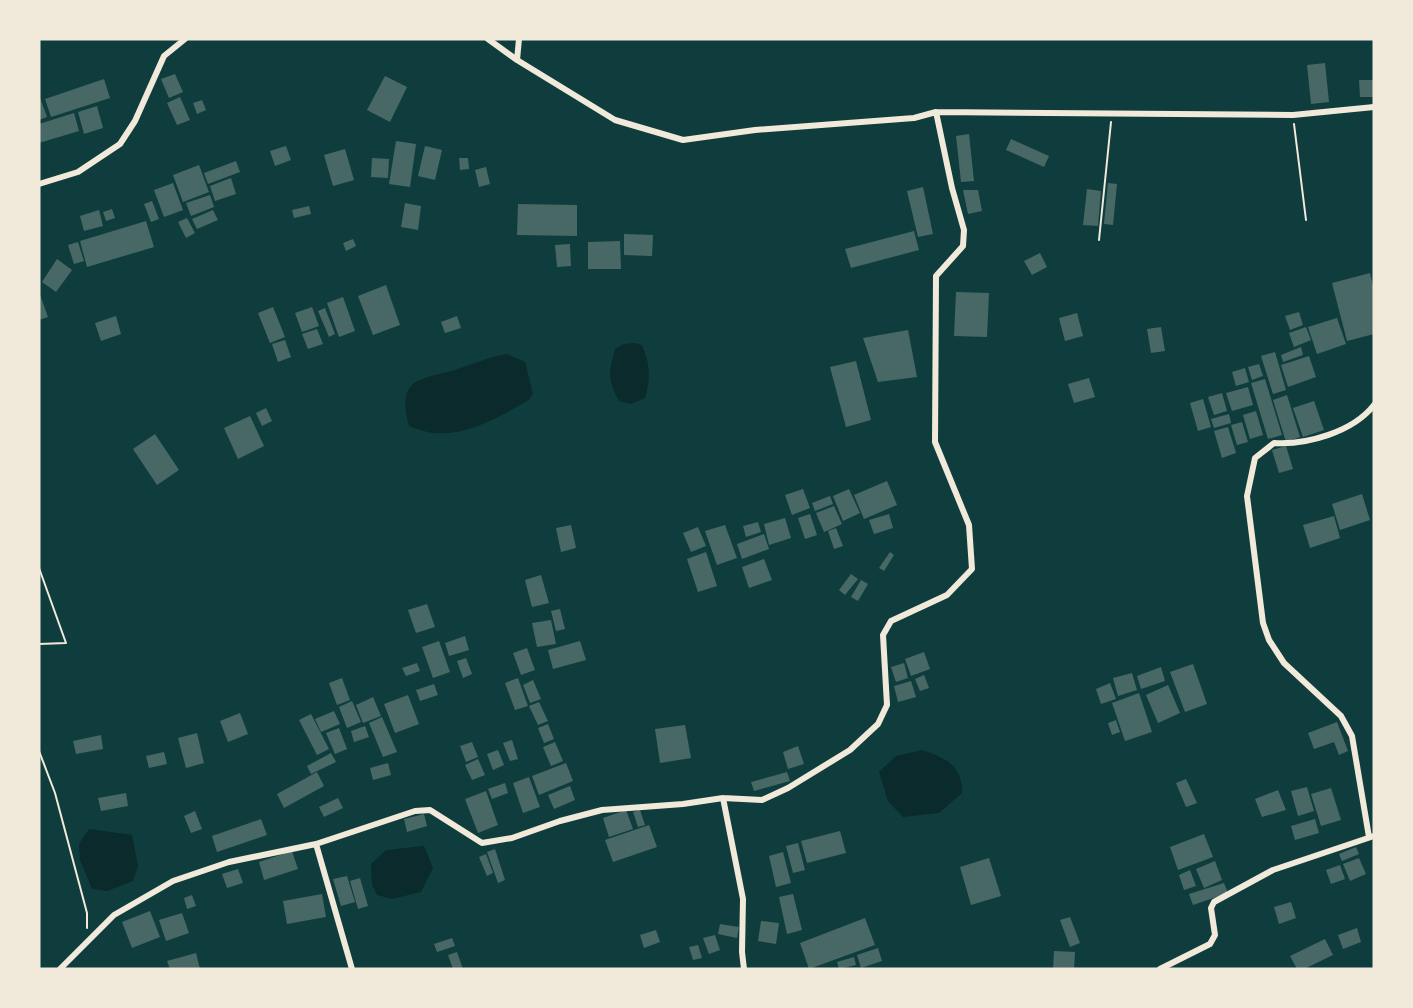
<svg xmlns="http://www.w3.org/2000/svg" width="1413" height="1008" viewBox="0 0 1413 1008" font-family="'Roboto Condensed',sans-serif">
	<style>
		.water { fill: #0a2a2b }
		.building { fill: #486865 }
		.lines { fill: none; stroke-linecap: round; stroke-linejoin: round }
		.path { stroke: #f1e9da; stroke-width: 2 }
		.minor { stroke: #f1e9da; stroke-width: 6 }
	</style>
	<rect width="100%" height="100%" fill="#0f3d3e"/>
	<!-- water -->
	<path class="water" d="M635,343l7,2c8,18 9,34 3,53l-14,6 -12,-3c-12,-22 -10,-29 -4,-52l9,-5z
		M507,354l18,8 8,32 -4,6c-38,21 -76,46 -120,26 -13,-50 12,-46 49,-57 17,-6 31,-12 49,-15z
		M922,750c24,8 41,16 40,43l-23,20 -36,4 -15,-16 -9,-29 17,-16z
		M89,829l43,6 6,31 -5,15 -26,10 -15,-2 -12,-29 -1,-16z
		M424,846l9,22 -12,24 -29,7 -15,-4 -5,-10 -1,-21 15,-14z"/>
	<!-- building -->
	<path class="building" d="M1325,63l4,39 -18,2 -4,-39z
		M175,74l8,18 -14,6 -8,-19z
		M385,76l22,11 -17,35 -23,-12z
		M104,79l6,19 -59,19 -6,-18z
		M1359,80h15v17h-14z
		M39,95l8,22 -8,3z
		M180,97l10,23 -13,5 -10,-22z
		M202,100l4,10 -9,4 -4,-11z
		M97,106l6,22 -19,6 -6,-22z
		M74,113l5,18 -40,12v-19z
		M969,134l5,47 -13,1 -5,-46z
		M1011,139l38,17 -5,11 -38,-17z
		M396,141l20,3 -6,43 -21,-3z
		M286,146l5,14 -16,6 -5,-15z
		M425,146l17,4 -7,30 -17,-4z
		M345,149l9,31 -21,6 -9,-31z
		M372,158l17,1 -1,19 -17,-1z
		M459,158h9l1,11 -9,1z
		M236,161l4,11 -32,12 -4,-11z
		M199,165l10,27 -26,10 -10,-27z
		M486,167l4,17 -11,3 -4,-17z
		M231,178l5,16 -21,7 -5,-15z
		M173,183l10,27 -19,7 -10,-27z
		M1108,183l9,1 -4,41 -9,-1z
		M923,187l10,47 -15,3 -11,-46z
		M1087,189l14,2 -3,35 -15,-1z
		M963,190h15l4,21 -14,3z
		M210,195l4,12 -23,9 -5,-13z
		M152,201l7,18 -8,3 -7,-18z
		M405,203l16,3 -3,24 -17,-3z
		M518,204l59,1v31l-60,-1z
		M309,206l2,8 -17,4 -2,-8z
		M112,209l3,9 -9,3 -3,-9z
		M99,210l4,16 -19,5 -4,-15z
		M213,210l5,10 -21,9 -5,-10z
		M187,218l8,15 -9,5 -8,-16z
		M146,221l8,26 -67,20 -7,-26z
		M914,231l5,19 -68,18 -6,-19z
		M624,234l29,1 -1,21 -28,-1z
		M353,239l3,7 -10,5 -3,-8z
		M620,241l1,28h-33v-27z
		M78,242l6,19 -10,3 -6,-19z
		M570,244l1,22 -14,1 -2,-22z
		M1040,253l7,14 -15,8 -8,-14z
		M57,259l15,11 -16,22 -14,-10z
		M1370,273l4,17v44l-27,7 -15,-58z
		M386,285l14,40 -27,10 -15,-39z
		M39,292l9,25 -9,3z
		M956,292l33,1 -2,44 -33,-1z
		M343,297l12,34 -16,6 -12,-34z
		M273,307l12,30 -15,6 -12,-30z
		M312,307l7,19 -17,6 -7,-19z
		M325,308l10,26 -6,3 -11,-26z
		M1299,312l4,13 -13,5 -5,-14z
		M1077,313l6,23 -18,5 -6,-23z
		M116,316l5,18 -20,7 -6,-18z
		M457,316l4,12 -16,5 -4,-11z
		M1337,318l9,26 -29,10 -9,-27z
		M1161,327l4,24 -14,2 -4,-24z
		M1306,327l5,13 -17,7 -5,-14z
		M317,329l6,15 -15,5 -6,-15z
		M908,330l9,47 -39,5 -15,-44z
		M285,340l6,17 -13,5 -6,-18z
		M1301,347l2,8 -20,7 -2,-7z
		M1275,352l11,38 -13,4 -12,-38z
		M1309,356l7,21 -28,10 -7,-22z
		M856,361l15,59 -25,7 -16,-60z
		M1259,364l4,12 -11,4 -4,-13z
		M1245,368l4,14 -13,4 -4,-14z
		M1089,378l6,19 -21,6 -6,-19z
		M1265,379l17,56 -14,4 -17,-56z
		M1248,387l5,18 -21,6 -6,-18z
		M1222,393l5,18 -13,4 -6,-18z
		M1287,395l13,42 -14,5 -13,-42z
		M1203,399l8,28 -13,4 -8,-28z
		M1314,401l10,29 -21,7 -10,-29z
		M266,408l6,13 -10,5 -6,-13z
		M1256,411l7,24 -13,4 -7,-24z
		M1229,414l2,9 -17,5 -3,-9z
		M250,416l14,30 -26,13 -14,-31z
		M1242,422l6,20 -11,3 -6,-20z
		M1228,427l8,26 -14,5 -8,-27z
		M155,434l24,36 -22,15 -24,-36z
		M1286,446l7,23 -14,4 -7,-23z
		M887,481l10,24 -33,14 -10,-24z
		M803,489l7,19 -18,7 -7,-20z
		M849,489l11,24 -17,8 -10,-25z
		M1362,494l8,26 -30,10 -8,-26z
		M830,496l3,8 -18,7 -3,-8z
		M834,506l8,18 -18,8 -8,-19z
		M810,514l7,21 -12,4 -7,-21z
		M889,514l4,14 -19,6 -5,-14z
		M1334,516l6,22 -30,10 -7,-23z
		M785,518l6,20 -22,7 -5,-21z
		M758,522l3,10 -15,5 -3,-11z
		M571,525l5,23 -15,4 -5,-24z
		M725,525l12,33 -20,7 -12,-34z
		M698,527l8,19 -15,6 -8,-19z
		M836,528l7,18 -9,3 -6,-18z
		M764,534l5,15 -27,10 -5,-15z
		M706,552l11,34 -19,6 -11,-33z
		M890,552l4,3 -10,16 -5,-3z
		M764,559l8,21 -23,8 -7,-21z
		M851,574l7,5 -13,16 -6,-5z
		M541,575l8,28 -17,4 -7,-27z
		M861,580l7,4 -10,17 -7,-4z
		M427,604l8,23 -19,6 -8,-23z
		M560,609l5,20 -9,2 -5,-20z
		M551,620l5,24 -19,3 -5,-24z
		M465,636l4,14 -20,6 -4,-13z
		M439,641l11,31 -17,6 -11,-31z
		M580,641l6,19 -33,9 -5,-19z
		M527,648l8,22 -14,5 -8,-22z
		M924,652l6,17 -19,7 -6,-17z
		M466,658l6,16 -9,4 -6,-17z
		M417,663l3,8 -14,5 -4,-8z
		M904,663l4,15 -12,4 -5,-15z
		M1193,664l14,40 -22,8 -15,-40z
		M1161,667l4,14 -24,8 -4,-13z
		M1132,673l5,17 -19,6 -5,-18z
		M924,675l5,13 -9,3 -5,-12z
		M342,678l8,22 -13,5 -8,-22z
		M518,678l10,28 -13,4 -10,-27z
		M533,680l8,19 -11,4 -7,-18z
		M911,681l5,16 -18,5 -4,-16z
		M1110,683l6,16 -15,5 -5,-15z
		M434,684l4,11 -18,6 -4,-11z
		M1168,685l12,28 -22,10 -12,-28z
		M1139,693l13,39 -27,9 -13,-38z
		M408,695l11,29 -24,9 -11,-29z
		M373,697l8,19 -18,7 -7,-18z
		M352,701l9,21 -14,6 -8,-21z
		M539,702l9,19 -10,4 -9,-19z
		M334,711l6,13 -19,8 -6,-13z
		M240,713l8,21 -20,8 -8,-21z
		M311,714l18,35 -12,6 -18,-35z
		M382,717l15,35 -14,5 -14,-34z
		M1116,720l4,12 -8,3 -4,-12z
		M1337,722l11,29 -9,4 -5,-13 -20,7 -6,-16z
		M548,724l6,15 -10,4 -6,-15z
		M685,725l6,33 -31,5 -5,-34z
		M365,726l4,11 -15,5 -3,-11z
		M339,728l8,21 -12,5 -9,-21z
		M197,733l7,30 -18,5 -8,-30z
		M101,735l2,14 -27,5 -3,-13z
		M512,740l6,19 -8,2 -7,-18z
		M472,742l6,15 -12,5 -6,-16z
		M555,742l8,19 -12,5 -8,-19z
		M798,746l6,18 -16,5 -5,-17z
		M498,750l6,15 -11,5 -6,-16z
		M164,752l3,12 -18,4 -3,-12z
		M331,753l5,9 -25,12 -4,-8z
		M478,759l7,16 -13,5 -7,-15z
		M388,763l3,12 -18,5 -3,-12z
		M566,763l7,18 -34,14 -7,-19z
		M317,772l7,14 -40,22 -7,-14z
		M787,772l3,9 -36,10 -3,-9z
		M529,777l11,30 -17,6 -10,-30z
		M1186,779l11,24 -11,4 -10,-24z
		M505,783l3,10 -16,6 -4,-10z
		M570,786l5,14 -21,9 -6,-14z
		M1307,787l7,24 -16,5 -7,-25z
		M1331,788l10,32 -20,6 -10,-32z
		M1278,790l8,20 -24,7 -7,-18z
		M486,791l12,34 -20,8 -13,-34z
		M126,793l2,13 -27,5 -3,-13z
		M338,798l5,10 -19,9 -5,-10z
		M626,810l7,19 -24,8 -6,-19z
		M640,810l5,15 -7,2 -5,-15z
		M195,811l7,18 -11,4 -7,-17z
		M424,814l3,12 -20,6 -3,-13z
		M261,819l6,16 -50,17 -5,-16z
		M1315,819l4,14 -24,7 -4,-14z
		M649,825l8,22 -44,15 -8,-22z
		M840,831l6,22 -39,10 -6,-22z
		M1204,834l9,23 -35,13 -8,-23z
		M798,843l7,27 -12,3 -7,-27z
		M1356,847l3,7 -17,7 -3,-7z
		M495,849l10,31 -7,3 -11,-31z
		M292,851l6,18 -34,11 -5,-18z
		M783,852l8,31 -15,4 -7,-31z
		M486,854l7,19 -6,3 -8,-19z
		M989,858l12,38 -30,9 -11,-38z
		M1359,858l7,16 -16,7 -7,-17z
		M1215,861l7,19 -18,8 -8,-19z
		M1340,865l5,14 -14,5 -5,-14z
		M238,869l5,14 -16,5 -5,-14z
		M1190,870l6,16 -12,4 -5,-15z
		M347,876l8,26 -14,4 -8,-27z
		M360,878l8,28 -10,3 -8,-28z
		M1224,883l4,10 -35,12 -4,-11z
		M322,894l4,23 -39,7 -4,-23z
		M793,894l9,36 -15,4 -8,-37z
		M192,895l4,11 -9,3 -3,-11z
		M1291,902l5,16 -17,6 -5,-17z
		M150,911l10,26 -28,11 -10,-26z
		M182,913l7,20 -23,8 -7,-21z
		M1070,917l10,26 -10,4 -10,-27z
		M865,918l10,27 -66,24 -9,-26z
		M761,921l18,2 -3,21 -18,-3z
		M720,924l19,3 -2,11 -19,-4z
		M1357,928l4,14 -18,7 -5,-14z
		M656,930l4,12 -16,6 -4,-13z
		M715,935l5,15 -11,4 -6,-16z
		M452,938l3,8 -18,6 -3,-8z
		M1325,939l8,16 -29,14h-7l-7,-13z
		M698,945l4,13 -9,2 -4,-13z
		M878,948l4,13 -21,7 -4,-13z
		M1054,951l21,1 -1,17h-21z
		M457,952l6,17h-10l-5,-14z
		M196,953l4,16h-30l-3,-8z
		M854,957l2,8 -17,4 -2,-7z"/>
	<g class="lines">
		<!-- path -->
		<path class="path" d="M1294,124l12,96
			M1099,240l12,-118
			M39,568l27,75 -27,1
			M39,751l16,42 32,120v15"/>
		<!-- minor -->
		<path class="minor" d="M488,39l29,21
			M519,39l-2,21 98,60 68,20 72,-10 159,-12 22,-6 357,3 81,-8
			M39,184l39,-12 42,-28 15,-23 29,-65 21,-17
			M723,798l20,101 -1,53 2,17
			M1369,837l-17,-101 -11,-20 -57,-53 -15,-23 -6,-17 -16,-127 8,-38 19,-15c33,2 79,-11 100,-38
			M316,844l36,125
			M60,969l54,-54 59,-34 56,-19 87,-18 99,-33 15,-1 52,33 30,-5 48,-17 42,-11 81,-6 40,-6 39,2 26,-12 62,-38 28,-26 9,-19 -4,-70 8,-14 56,-26 25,-26 -3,-44 -34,-83 1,-166 27,-30 1,-16 -12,-42 -16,-76
			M1160,969l50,-25 5,-9 -4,-27 3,-6 59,-32 101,-34"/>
	</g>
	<!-- border -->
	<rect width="1413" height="1008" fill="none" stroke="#f1e9da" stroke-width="81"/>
</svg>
